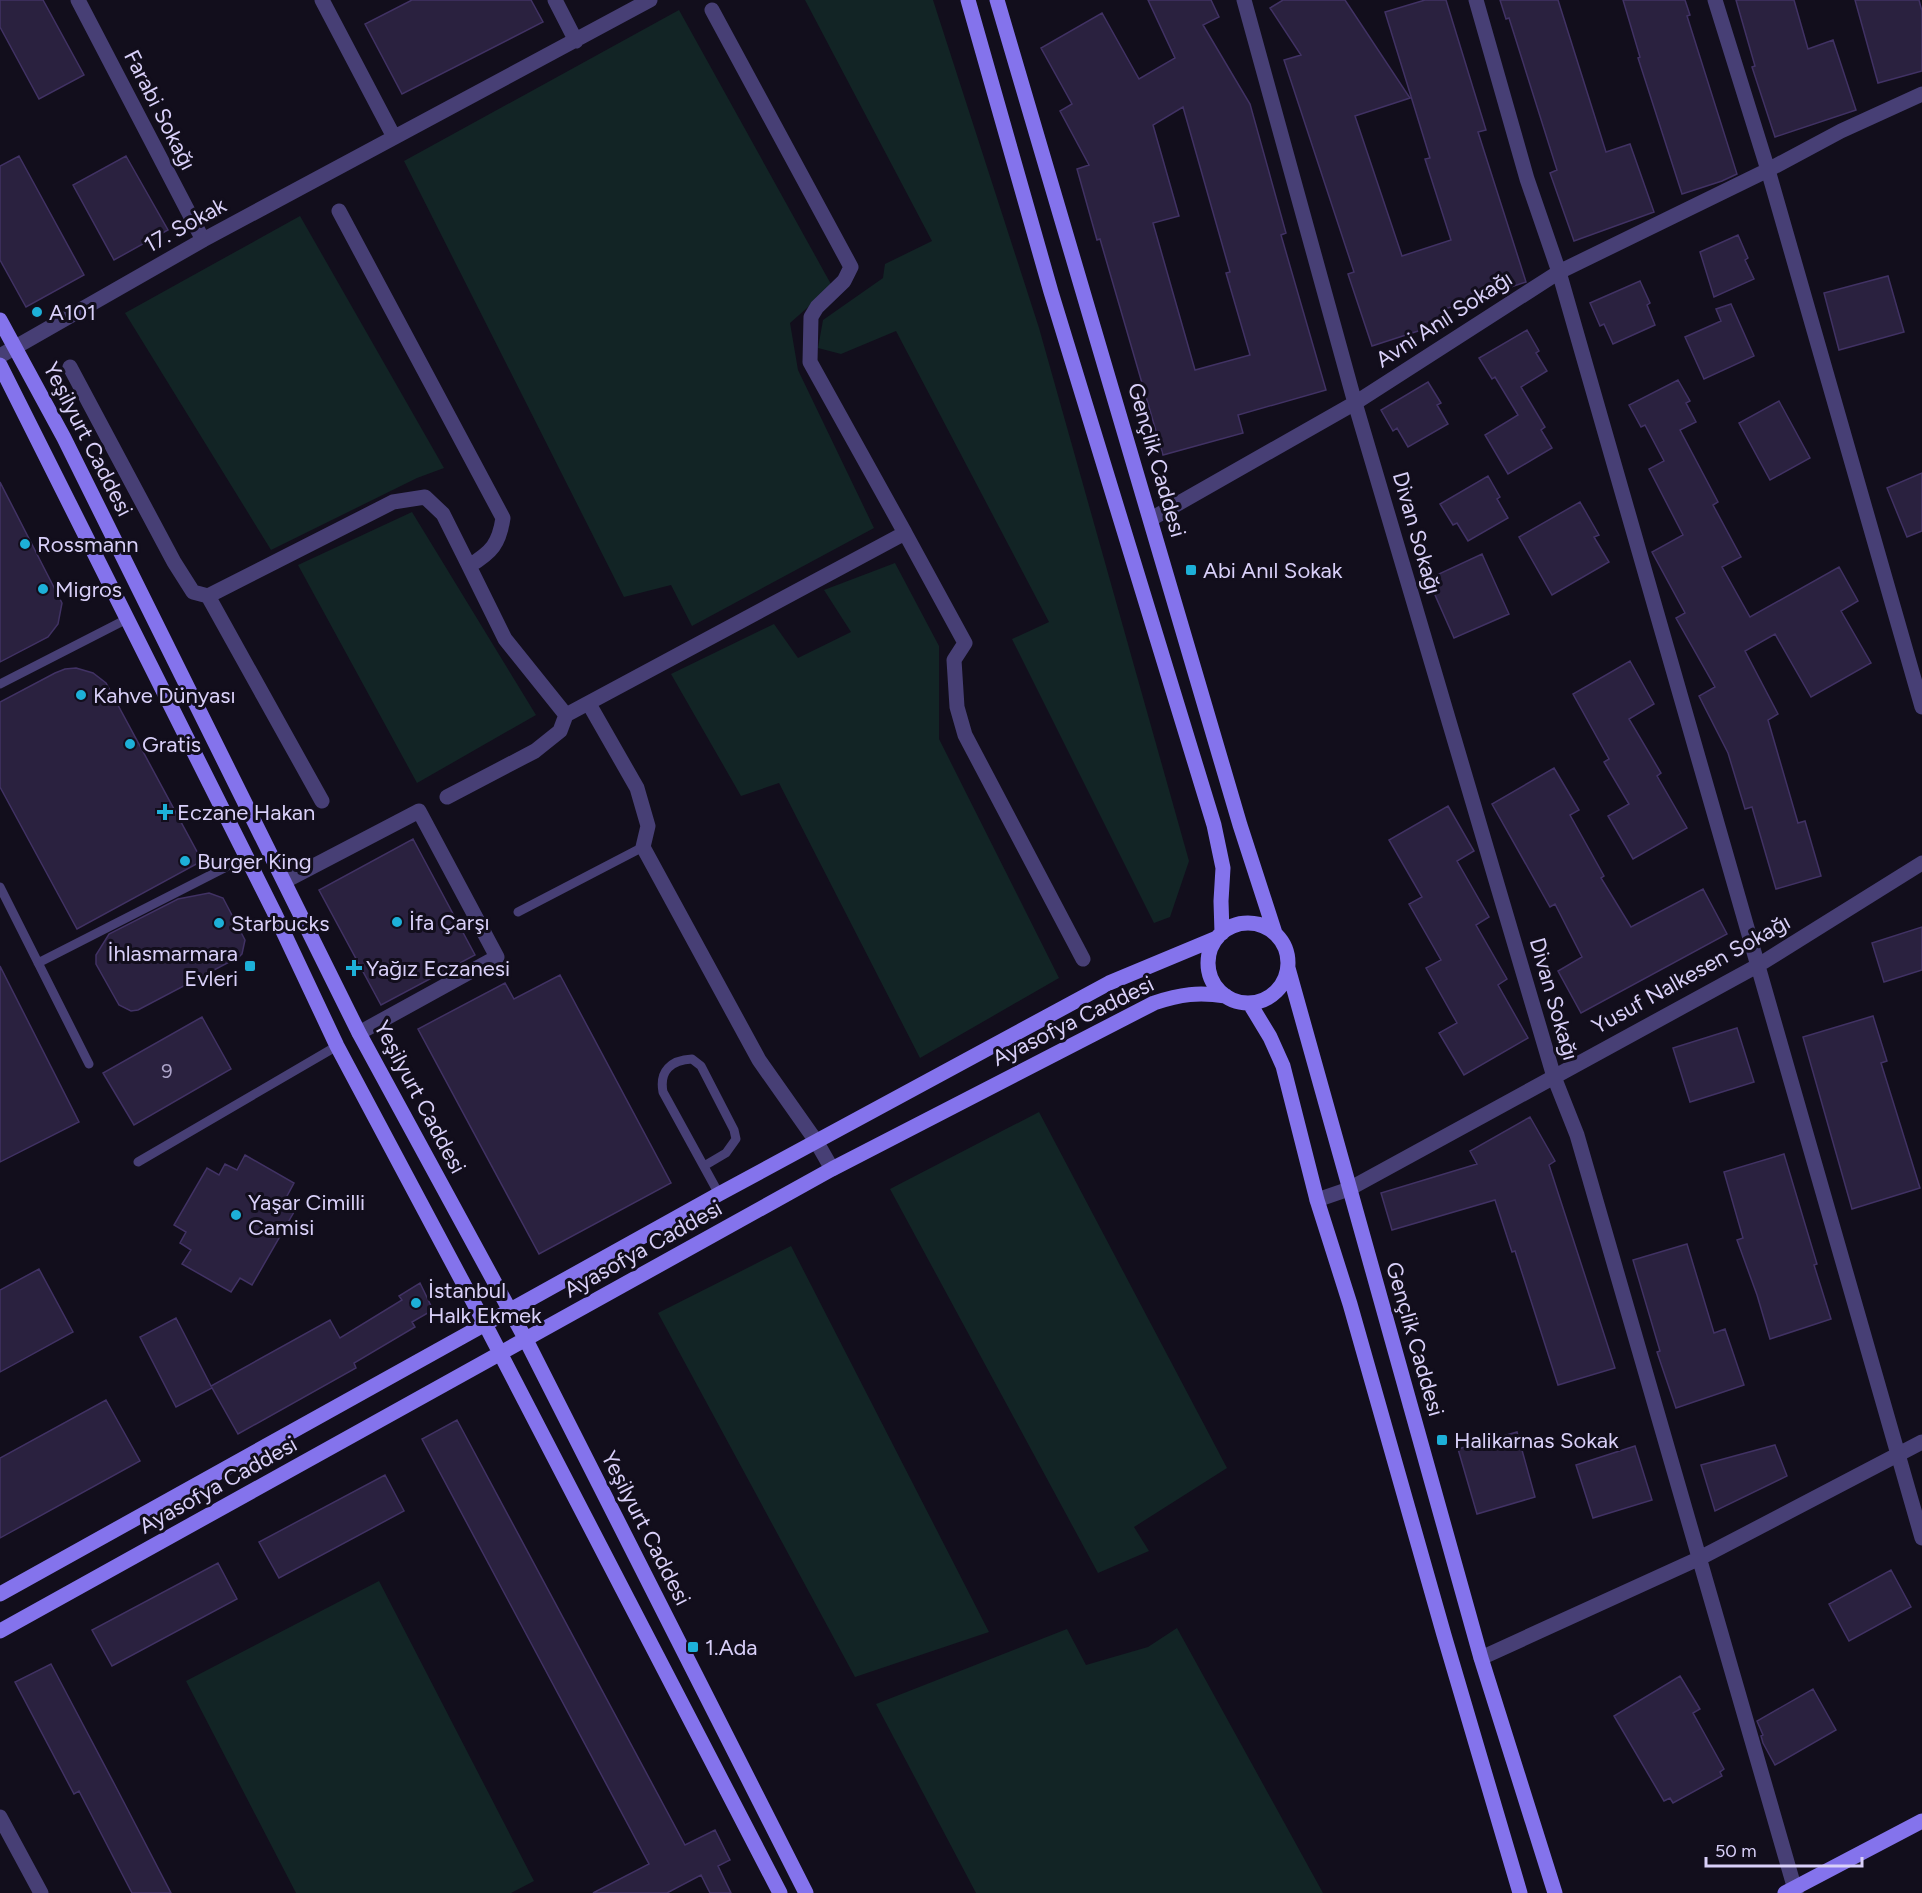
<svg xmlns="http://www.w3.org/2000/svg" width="1922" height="1893" viewBox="0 0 1922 1893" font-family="Figtree,sans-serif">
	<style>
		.green { fill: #122425 }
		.building { fill: #2a213f; stroke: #413264; stroke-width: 1.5; fill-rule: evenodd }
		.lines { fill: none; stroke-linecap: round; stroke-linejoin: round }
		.lane { stroke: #473f75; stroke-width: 9 }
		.street { stroke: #473f75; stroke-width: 15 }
		.secondary { stroke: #8473ec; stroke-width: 15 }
		.poi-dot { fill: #1db0d8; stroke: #120e1c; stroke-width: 2 }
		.labels { text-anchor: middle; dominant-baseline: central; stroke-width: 6; stroke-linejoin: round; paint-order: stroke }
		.number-label { font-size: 20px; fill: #ada4ca }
		.street-label { font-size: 22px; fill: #d9d0f9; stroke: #120e1c }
		.poi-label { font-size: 22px; fill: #d9d0f9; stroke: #120e1c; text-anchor: start }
	</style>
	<rect width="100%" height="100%" fill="#120e1c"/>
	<!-- green -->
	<path class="green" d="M805,0h128l106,328 150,533 -19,56 -16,6 -142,-284 37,-17 -153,-291 -55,23 -23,-6 5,-28 60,-42 2,-14 47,-23z
		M679,10l153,276 -42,37 8,47 76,158 -182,98 -21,-41 -47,12 -220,-436z
		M300,216l144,252 -27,10 -146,72 -146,-237z
		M412,512l124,203 -119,68 -119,-218z
		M895,563l44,83v93l120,239 -139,80 -141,-275 -38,13 -70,-122 103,-50 24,34 53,-26 -27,-42z
		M1039,1112l188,356 -93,59 15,24 -51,22 -208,-384z
		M791,1246l198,386 -134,45 -197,-364z
		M379,1581l155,300 -23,12h-215l-110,-212z
		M1177,1628l146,265h-347l-100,-189 191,-75 19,36 62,-18z"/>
	<!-- building -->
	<path class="building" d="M0,0h43l41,75 -45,24 -39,-72z
		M412,0h119l12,22 -141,72 -37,-70z
		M1148,0h63l8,17 -16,8 47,79 36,129 -5,2 45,155 -88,25 5,18 -80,22 -63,-216 -3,1 -20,-71 12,-4 -29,-54 12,-7 -31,-56 61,-35 37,66 36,-21zM1183,107l47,165 -4,1 24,82 -55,15 -42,-147 26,-7 -26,-91z
		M1283,0h62l65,98 -55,18 47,140 49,-16 -26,-81 5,-1 -45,-146 40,-12h21l40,130 -8,2 48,150 -81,27 4,12 -77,25 -24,-72 6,-2 -70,-212 17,-5 -31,-47z
		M1500,0h58l48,152 24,-8 24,68 -80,29 -24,-68 7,-3 -48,-152 -3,1z
		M1623,0h62l5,15 -3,1 50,158 -15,7 -40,13 -44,-136 2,-1z
		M1736,0h58l14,49 25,-9 23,70 -81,27 -23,-70 3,-1z
		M1855,0h64l3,11v60l-44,12z
		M19,156l65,119 -58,32 -26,-47v-94z
		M126,156l42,74 -54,30 -41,-75z
		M1738,235l10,23 -3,2 9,19 -40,18 -14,-45z
		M1888,276l16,56 -65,18 -15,-57z
		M1640,281l10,22 -3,2 8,20 -42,19 -9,-20 -4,2 -10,-23z
		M1731,304l23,52 -50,23 -19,-42 36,-16 -5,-12z
		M1527,330l12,21 -3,2 11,18 -26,16 24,40 -4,3 11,18 -44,26 -23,-39 33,-20 -23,-38 -3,2 -13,-21z
		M1678,380l12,21 -4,2 10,19 -16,8 38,72 -5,3 28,52 -19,10 28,50 89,-50 19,34 -17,10 30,52 -60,34 -36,-63 -30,17 33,63 -10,6 30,103 7,-2 16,55 -45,13 -24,-82 -7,2 -17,-56 -29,-57 16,-9 -39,-69 9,-5 -33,-61 31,-17 -34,-66 15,-8 -19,-36 -4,2 -12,-22z
		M1428,382l13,21 -4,2 11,19 -40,23 -11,-19 -4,3 -12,-21z
		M1779,401l31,57 -40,22 -31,-57z
		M1922,473v58l-15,6 -20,-49z
		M1488,476l12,21 -3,2 11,19 -40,23 -11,-18 -4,2 -13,-21z
		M0,482l62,121 -4,21 -10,13 -48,25z
		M1580,502l19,33 -5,2 15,25 -57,33 -33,-58z
		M1482,554l27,60 -55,24 -26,-59z
		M1630,661l24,43 -25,15 32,54 -4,3 30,52 -54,31 -25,-43 21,-12 -25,-42 5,-3 -36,-65z
		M76,668l17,5 13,10 96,178 -125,68 -77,-142v-85l55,-29 10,-4z
		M1554,768l25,42 -9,5 34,61 -3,2 30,49 72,-38 24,45 -146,79 -23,-42 24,-14 -27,-53 -5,3 -58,-103z
		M1448,806l26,45 -17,10 32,56 -13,8 31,54 -9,6 30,53 -64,37 -25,-42 18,-10 -31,-55 15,-8 -32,-56 13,-7 -33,-57z
		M413,839l62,116 -94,50 -62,-115z
		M209,893l14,5 22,42 -3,14 -3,3 -101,53 -7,1 -12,-6 -23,-41v-9l13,-21 69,-35z
		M1922,927v43l-38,12 -12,-39z
		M0,966l79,156 -79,40z
		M560,975l111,208 -132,71 -121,-225 87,-46 9,16z
		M1873,1016l14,45 -6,2 39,125 -68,21 -49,-172z
		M202,1017l29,52 -97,56 -31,-52z
		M1737,1028l17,54 -64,20 -17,-54z
		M1530,1117l25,44 -6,4 66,203 -57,17 -43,-134 -3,1 -17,-52 -103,30 -11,-37 96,-29 -7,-13z
		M1784,1154l33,110 -3,1 17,54 -61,20 -13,-44 -20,-55 6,-2 -19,-66z
		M245,1155l49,28 -8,15 12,7 -46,80 -12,-7 -9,14 -49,-28 9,-14 -11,-7 6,-11 -12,-7 33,-57 12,7 6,-11 12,6z
		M1687,1244l27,89 11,-4 19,56 -68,23 -19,-56 3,-1 -27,-91z
		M39,1269l34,63 -73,40v-82z
		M420,1283l13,27 -21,12 3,5 -61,36 2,5 -118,66 -27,-48 119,-66 10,18 62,-38 -3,-4z
		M176,1318l36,70 -36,19 -36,-70z
		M106,1400l34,61 -140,77v-80z
		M457,1420l228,425 30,-15 15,30 -12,6 13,27h-21l-9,-18 -34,18h-74l56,-29 -227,-425z
		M1517,1432l18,65 -58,17 -19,-65z
		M1775,1445l12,31 -72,35 -14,-46z
		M1635,1446l17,54 -59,18 -17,-53z
		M385,1475l19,36 -125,67 -20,-36z
		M218,1563l19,36 -125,67 -20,-36z
		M1891,1570l20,37 -62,34 -20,-37z
		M51,1664l66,125 54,104h-39l-53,-102 -5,3 -59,-112z
		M1680,1676l20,33 -7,4 31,56 -4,3 2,4 -49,27 -3,-5 -6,3 -50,-85z
		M1813,1689l23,41 -61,35 -12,-22 -2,-7 2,-1 -6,-14z"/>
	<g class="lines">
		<!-- lane -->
		<path class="lane" d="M0,684l127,-65
			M0,887l89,177
			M518,912l125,-65
			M38,963l208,-106
			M138,1162l199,-116
			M704,1166l22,-13 10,-14 -2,-9 -33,-64 -9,-7c-21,1 -33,12 -29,33l56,102"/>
		<!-- street -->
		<path class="street" d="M78,0l125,240
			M322,0l72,137
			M555,0l21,41
			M1244,0l111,403 199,674 23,58c73,252 146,505 219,758
			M1476,0l51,179 32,93 363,1266
			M1715,0l53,170 154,537
			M339,211l164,307c-4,26 -11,34 -34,48l36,73 61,76
			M0,356l203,-116 447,-240
			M70,367l104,195 19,30 15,4
			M1151,519l204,-116 204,-131 209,-102 73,-39 81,-37
			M905,533l60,110 -11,17 3,47 8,28 118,224
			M589,704l48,84 11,38 -5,21 116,213 57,81 16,28
			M447,797l88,-46 25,-20 6,-16 339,-182 -95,-171 1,-45 6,-10 27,-26 7,-14 -139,-257
			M322,801l-114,-205 185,-94 32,-5 18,17 26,52
			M285,881l134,-70 78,146 -138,76
			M1317,1200l32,-11 408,-223 165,-103
			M1481,1658l219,-100 222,-116
			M0,1817l41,76"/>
		<!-- secondary -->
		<path class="secondary" d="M968,0l83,292 163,533 9,43 -2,33 1,32
			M997,0l243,825 35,108
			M0,320l64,118 295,595 167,307 280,553
			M0,365l274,547 63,134 148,278 295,569
			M1208 963a40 40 0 1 1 80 0a40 40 0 1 1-80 0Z
			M1288,968l193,690 74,235
			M1250,1004l20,33 13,29 34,134 33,104 94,331 76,258
			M0,1594l719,-400 390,-211 108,-45
			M0,1631l832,-462 322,-166c27,-9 44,-11 72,-7
			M1785,1893l137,-72"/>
	</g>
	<!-- markers -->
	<g class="poi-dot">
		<circle cx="37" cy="312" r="6"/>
		<circle cx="25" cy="544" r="6"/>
		<rect x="1185" y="564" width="12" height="12" rx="3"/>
		<circle cx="43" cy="589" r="6"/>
		<circle cx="81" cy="695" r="6"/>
		<circle cx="130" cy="744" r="6"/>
		<path d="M162 803h6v6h6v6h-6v6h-6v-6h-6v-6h6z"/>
		<circle cx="185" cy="861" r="6"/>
		<circle cx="397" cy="922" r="6"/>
		<circle cx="219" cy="923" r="6"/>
		<rect x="244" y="960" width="12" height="12" rx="3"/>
		<path d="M351 959h6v6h6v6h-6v6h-6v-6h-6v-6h6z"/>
		<circle cx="236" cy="1215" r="6"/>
		<circle cx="416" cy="1303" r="6"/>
		<rect x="1436" y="1434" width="12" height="12" rx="3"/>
		<rect x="687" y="1641" width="12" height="12" rx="3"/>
	</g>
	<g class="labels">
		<!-- number labels -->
		<g class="number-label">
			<text x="167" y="1071">9</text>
		</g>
		<!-- street labels -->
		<g class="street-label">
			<text transform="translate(160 110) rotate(63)">Farabi Sokağı</text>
			<text transform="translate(185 225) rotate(-29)">17. Sokak</text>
			<text transform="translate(1444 319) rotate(-33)">Avni Anıl Sokağı</text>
			<text transform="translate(88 439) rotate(63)">Yeşilyurt Caddesi</text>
			<text transform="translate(1157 460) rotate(74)">Gençlik Caddesi</text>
			<text transform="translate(1417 533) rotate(74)">Divan Sokağı</text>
			<text transform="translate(1691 974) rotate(-29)">Yusuf Nalkesen Sokağı</text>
			<text transform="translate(1554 999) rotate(74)">Divan Sokağı</text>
			<text transform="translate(1073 1021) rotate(-26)">Ayasofya Caddesi</text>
			<text transform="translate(420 1097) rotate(62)">Yeşilyurt Caddesi</text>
			<text transform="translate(643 1249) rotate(-29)">Ayasofya Caddesi</text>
			<text transform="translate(1415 1339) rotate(74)">Gençlik Caddesi</text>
			<text transform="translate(218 1485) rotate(-29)">Ayasofya Caddesi</text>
			<text transform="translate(646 1528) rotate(63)">Yeşilyurt Caddesi</text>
		</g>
		<!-- poi labels -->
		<g class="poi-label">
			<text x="49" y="312">A101</text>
			<text x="37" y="544">Rossmann</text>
			<text x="1203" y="570">Abi Anıl Sokak</text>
			<text x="55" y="589">Migros</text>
			<text x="93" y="695">Kahve Dünyası</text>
			<text x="142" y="744">Gratis</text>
			<text x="177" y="812">Eczane Hakan</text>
			<text x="197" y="861">Burger King</text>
			<text x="409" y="922">İfa Çarşı</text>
			<text x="231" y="923">Starbucks</text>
			<text x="238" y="953" text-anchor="end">İhlasmarmara<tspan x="238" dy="25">Evleri</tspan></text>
			<text x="366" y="968">Yağız Eczanesi</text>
			<text x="248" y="1202">Yaşar Cimilli<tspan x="248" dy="25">Camisi</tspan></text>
			<text x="428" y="1290">İstanbul<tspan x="428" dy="25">Halk Ekmek</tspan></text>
			<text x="1454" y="1440">Halikarnas Sokak</text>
			<text x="705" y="1647">1.Ada</text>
		</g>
	</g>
	<!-- scale -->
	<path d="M1706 1857v9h156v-9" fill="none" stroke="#d9d0f9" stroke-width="3"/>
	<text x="1715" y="1857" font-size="18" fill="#d9d0f9" stroke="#120e1c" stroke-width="4.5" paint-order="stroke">50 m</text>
</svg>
